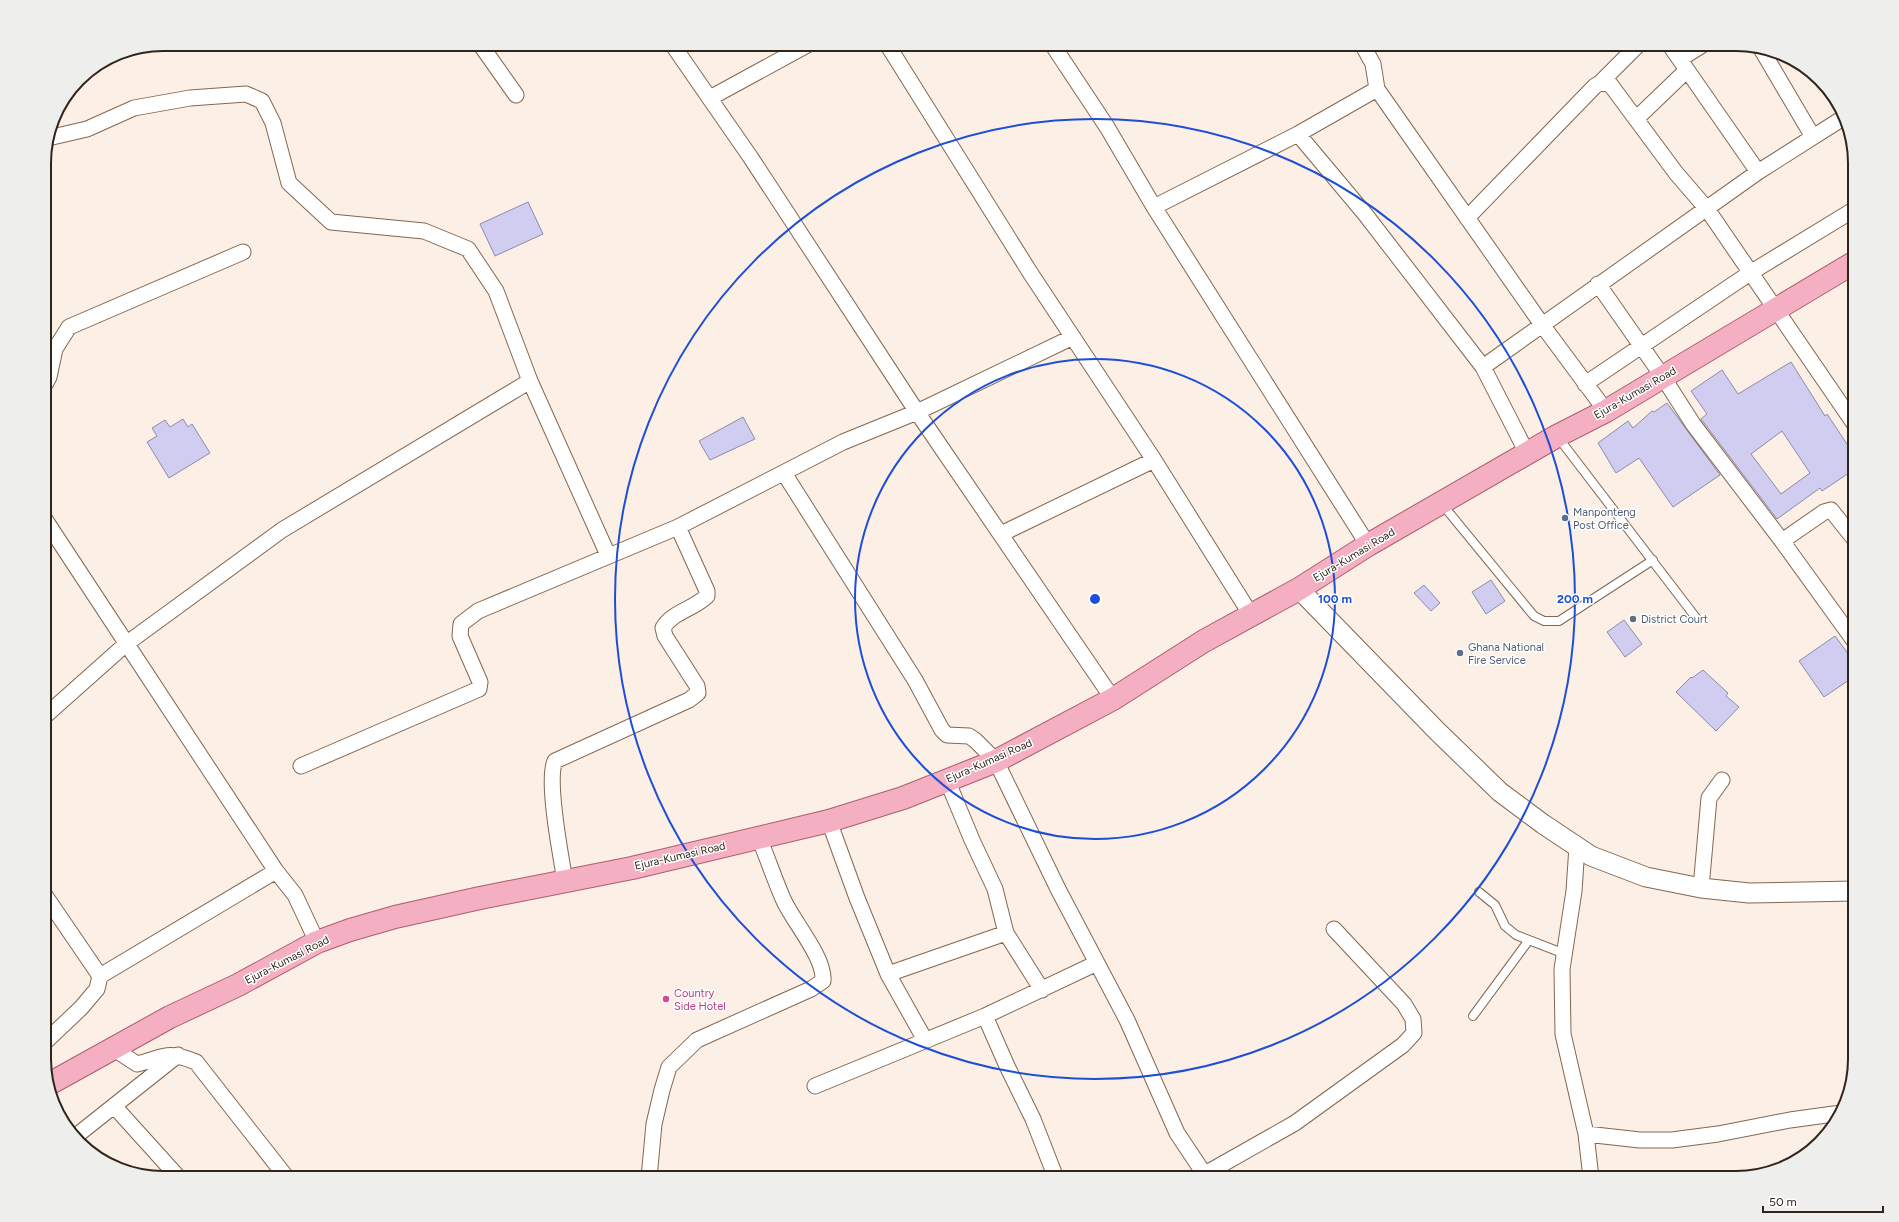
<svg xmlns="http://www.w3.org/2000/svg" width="1899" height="1222" viewBox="0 0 1899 1222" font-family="Figtree,sans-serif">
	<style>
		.building { fill: #d0cdf0; stroke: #8d8aab; fill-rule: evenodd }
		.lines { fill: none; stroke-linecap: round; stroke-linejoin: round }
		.service-casing { stroke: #826750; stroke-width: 10 }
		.minor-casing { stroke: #826750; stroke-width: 17 }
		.tertiary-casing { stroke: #826750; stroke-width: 21 }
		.primary-casing { stroke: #ac5c6d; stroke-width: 24 }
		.service { stroke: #fff; stroke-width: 8 }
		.minor { stroke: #fff; stroke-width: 15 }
		.tertiary { stroke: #fff; stroke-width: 19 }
		.primary { stroke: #f5afc2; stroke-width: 22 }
		.ring { fill: none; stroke: #1d4ed8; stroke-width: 2 }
		.service-dot { fill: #5c6f8a; stroke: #fff; stroke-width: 1.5 }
		.hotel-dot { fill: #d1479c; stroke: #fff; stroke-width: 1.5 }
		.labels { text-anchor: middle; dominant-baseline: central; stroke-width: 3; stroke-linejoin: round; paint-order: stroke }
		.street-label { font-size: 11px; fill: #30251b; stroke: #fff }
		.service-label { font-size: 11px; fill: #4e5e75; stroke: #fff; text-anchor: start }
		.hotel-label { font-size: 11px; fill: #b23c85; stroke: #fff; text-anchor: start }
		.rim { fill: none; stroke: #30251b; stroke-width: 2 }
		.centre { fill: #1d4ed8; stroke: #fff; stroke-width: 2 }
		.ring-label { font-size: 12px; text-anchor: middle; font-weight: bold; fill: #1d4ed8; stroke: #fff; stroke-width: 3; stroke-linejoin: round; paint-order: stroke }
	</style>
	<rect width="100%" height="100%" fill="#fcefe5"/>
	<!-- building -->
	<path class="building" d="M528,202l15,32 -48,22 -15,-32z
		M1791,362l34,54 2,-2 28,42v13l-33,22 -2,-3 -43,31 -76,-100 6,-5 -16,-23 31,-21 16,24zM1782,431l28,42 -29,21 -30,-40z
		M1667,403l53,72 -47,32 -34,-49 -23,15 -18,-30 30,-22 5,7 19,-17 2,1z
		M743,417l12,22 -45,21 -11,-19z
		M183,419l5,8 4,-3 18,29 -41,25 -22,-36 10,-6 -5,-8 13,-8 5,7z
		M1491,580l14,21 -19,13 -14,-22z
		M1424,585l16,18 -9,8 -17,-18z
		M1624,620l18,24 -17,13 -18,-25z
		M1835,636l20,27v13l-31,21 -25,-36z
		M1703,670l25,23 -2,3 13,11 -23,24 -40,-39 15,-15 1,1z"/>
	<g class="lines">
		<!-- service casing -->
		<g class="service-casing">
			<path id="service" d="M1557,436l140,183
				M1442,504l92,112 10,5h15l94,-61
				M1479,892l16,13 10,21 11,9 49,19
				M1473,1016l56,-76"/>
		</g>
		<!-- minor casing -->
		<g class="minor-casing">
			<path id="minor" d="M480,44l36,51
				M672,44l79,114 166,254 196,287
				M887,44l144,230 123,186 97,155
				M1052,44l55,83 47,80 214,338
				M1362,44l11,20 4,25 166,237 63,85
				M1669,44l89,128
				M1760,47l53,90
				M1680,59l24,-15
				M1600,83l39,-39
				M710,98l99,-54
				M1637,118l50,-48
				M1298,134l67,80 118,153 44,86
				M48,138l39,-9 47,-21 56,-10 56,-4 16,7 11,22 16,60 42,39 93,9 44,18 28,42 34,90 78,174
				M1154,207l144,-73 79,-45
				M1467,218l128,-132 5,-3 10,1 66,89 31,36 148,216
				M1598,284l65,93 30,47 89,117 73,101
				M1483,367l275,-195 85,-54
				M1585,384l165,-111 105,-64
				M44,386l5,-9 6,-28 14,-22 174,-75
				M784,473l131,207 27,50 5,5 22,1 6,4 21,21 62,128 69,131 50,113 30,45
				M44,518l232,353 19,24 22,47
				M1001,534l153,-74
				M1782,541l42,-29 7,-2 24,30
				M44,717l82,-73 156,-114 248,-149
				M301,766l178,-77 1,-7 -20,-46 1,-12 17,-13 200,-84 165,-85 74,-30 156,-75
				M947,780l25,60 23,49 11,44 36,57
				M829,821l28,77 31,76 37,66
				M1577,846l-3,45 -12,78 1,65 23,100 5,44
				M565,881c-4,-25 -19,-100 -10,-120l134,-61 9,-7 -1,-7 -32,-50 -2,-8c9,-16 31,-19 44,-32v-5l-29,-64
				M1701,888l8,-90 13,-18
				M44,894l56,82 -3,13 -16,19 -37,35
				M888,974l118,-41
				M100,976l176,-105
				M985,1016l22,50 26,53 23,59
				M114,1049l23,15c28,-7 29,-14 59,-2l91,116
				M815,1086l170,-70 112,-53
				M114,1106l65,72
				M1586,1134l54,6h32l46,-6 72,-14 51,-7
				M76,1136l102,-81
				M1205,1174l90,-51 108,-78 11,-12 -1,-14 -9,-15 -70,-75
				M649,1178l5,-54 8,-34 7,-23 28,-27 114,-51 12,-8c2,-23 -28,-57 -39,-80 -9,-20 -16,-42 -25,-63"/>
		</g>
		<!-- tertiary casing -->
		<g class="tertiary-casing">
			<path id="tertiary" d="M1299,589l138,142 63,61 43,32 48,32 55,21 55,11 48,5 106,-2"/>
		</g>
		<!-- primary casing -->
		<g class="primary-casing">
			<path id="primary" d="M49,1084l121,-67 68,-32 79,-43 33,-12 45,-13 85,-19 152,-30 197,-47 74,-23 93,-37 117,-62 91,-58 95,-52 69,-44 189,-109 49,-25 249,-149"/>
		</g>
		<!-- service -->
		<use href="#service" class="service"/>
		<!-- minor -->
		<use href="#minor" class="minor"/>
		<!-- tertiary -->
		<use href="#tertiary" class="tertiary"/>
		<!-- primary -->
		<use href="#primary" class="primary"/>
	</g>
	<!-- distance rings -->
	<g class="ring">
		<circle cx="1095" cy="599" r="240"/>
		<circle cx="1095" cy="599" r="480"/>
	</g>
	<!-- markers -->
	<g class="service-dot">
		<circle cx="1565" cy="518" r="4"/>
		<circle cx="1633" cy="619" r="4"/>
		<circle cx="1460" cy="653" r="4"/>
	</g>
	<circle class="hotel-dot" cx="666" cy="999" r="4"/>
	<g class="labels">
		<!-- street labels -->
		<g class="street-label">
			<text transform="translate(1635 393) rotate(-30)">Ejura-Kumasi Road</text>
			<text transform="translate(1354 555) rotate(-31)">Ejura-Kumasi Road</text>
			<text transform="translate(989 761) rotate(-24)">Ejura-Kumasi Road</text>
			<text transform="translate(680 856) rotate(-13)">Ejura-Kumasi Road</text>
			<text transform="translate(287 960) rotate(-27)">Ejura-Kumasi Road</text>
		</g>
		<!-- service labels -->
		<g class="service-label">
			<text x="1573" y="512">Manponteng<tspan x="1573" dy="13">Post Office</tspan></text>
			<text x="1641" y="619">District Court</text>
			<text x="1468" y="647">Ghana National<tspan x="1468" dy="13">Fire Service</tspan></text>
		</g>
		<!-- hotel labels -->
		<g class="hotel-label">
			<text x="674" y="993">Country<tspan x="674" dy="13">Side Hotel</tspan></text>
		</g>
	</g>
	<!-- crop -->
	<path d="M0 0H1899V1222H0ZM163 51H1736A112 112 0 0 1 1848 163V1059A112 112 0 0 1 1736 1171H163A112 112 0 0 1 51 1059V163A112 112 0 0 1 163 51Z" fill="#eeeeed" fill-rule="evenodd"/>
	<path class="rim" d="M163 51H1736A112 112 0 0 1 1848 163V1059A112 112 0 0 1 1736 1171H163A112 112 0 0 1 51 1059V163A112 112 0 0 1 163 51Z"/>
	<circle cx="1095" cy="599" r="6" class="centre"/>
	<g class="ring-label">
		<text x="1335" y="603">100 m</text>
		<text x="1575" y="603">200 m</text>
	</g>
	<!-- scale -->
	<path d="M1763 1206v6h120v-6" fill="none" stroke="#30251b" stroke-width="2"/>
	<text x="1769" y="1206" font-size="12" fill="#30251b" stroke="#ffffff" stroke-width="3" paint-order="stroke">50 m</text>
</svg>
